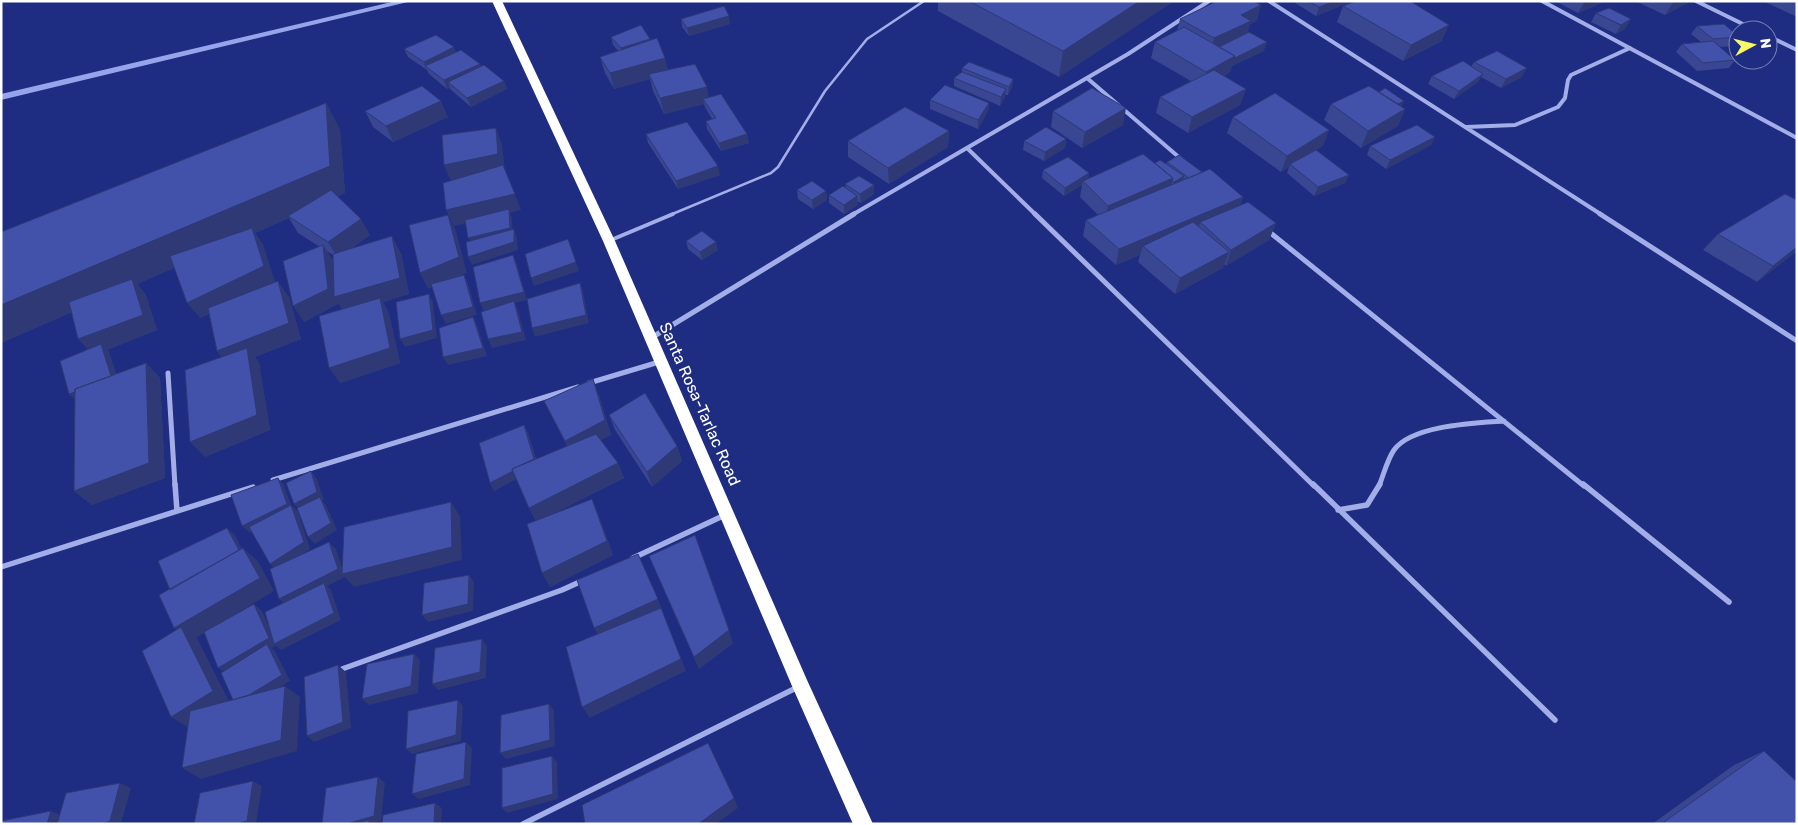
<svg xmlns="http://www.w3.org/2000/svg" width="1798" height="825" viewBox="0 0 1798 825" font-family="Rubik,sans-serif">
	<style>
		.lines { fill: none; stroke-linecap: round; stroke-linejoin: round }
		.stream { fill: #96a5eb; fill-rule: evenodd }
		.lane-far1 { stroke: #a3aee9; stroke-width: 2.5 }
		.lane { stroke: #a3aee9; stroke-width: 4 }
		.street-far2 { stroke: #a3aee9; stroke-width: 4 }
		.street-far1 { stroke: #a3aee9; stroke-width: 5 }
		.street { stroke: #a3aee9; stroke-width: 5.5 }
		.highway { fill: #fff; fill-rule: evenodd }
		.wall { fill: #394691; fill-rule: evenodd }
		.shaded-wall { fill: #2e3976 }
		.building { fill: #4251a9; stroke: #2e3976 }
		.labels { text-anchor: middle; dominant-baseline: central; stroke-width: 4.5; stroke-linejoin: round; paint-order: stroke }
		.street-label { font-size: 16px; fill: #fff; stroke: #1e2c81 }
	</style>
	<rect width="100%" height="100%" fill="#1e2c81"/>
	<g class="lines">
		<!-- stream -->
		<path class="stream" d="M396,1h16l-411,99v-6z"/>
		<!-- lane-far1 -->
		<path class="lane-far1" d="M670,215l101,-42 7,-6 47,-76 42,-52 57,-38"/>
		<!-- lane -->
		<path class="lane" d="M611,240l62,-26"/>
		<!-- street-far2 -->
		<path class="street-far2" d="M1269,1l333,214
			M1542,1l255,137
			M1696,1l59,29
			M1768,36l29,14
			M1087,78l94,81
			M1466,127l49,-2 43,-18 7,-9 3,-18 3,-5 59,-27
			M968,149l68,66
			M852,215l276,-161 81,-53"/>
		<!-- street-far1 -->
		<path class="street-far1" d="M1035,214l279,272
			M1600,214l197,127
			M1267,230l317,256
			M651,338l203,-124
			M168,373l7,113
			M589,383l70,-21
			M273,480l305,-93
			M1379,486c5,-12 8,-26 15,-36 18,-25 82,-27 110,-29"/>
		<!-- street -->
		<path class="street" d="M175,484l2,27
			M1313,484l242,236
			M1583,484l146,118
			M1338,510l29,-5 13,-21
			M633,558l92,-43
			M1,567l252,-80
			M342,669l220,-79 22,-10
			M523,824l275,-137"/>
		<!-- highway -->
		<path class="highway" d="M492,1h10l113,240 192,439 66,144h-20l-61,-138 -189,-445z"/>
	</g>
	<!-- wall -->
	<path class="wall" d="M938,1h236l-115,76 -121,-66z
		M1296,1h57l-37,15 -21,-13z
		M1555,1h51l-28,12z
		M1635,1h56l-26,14z
		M1763,1h34v16z
		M1343,6l99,35 -39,20 -66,-39z
		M1596,13l30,15 -10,6 -25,-12z
		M681,19l49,5 -41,12 -7,-9z
		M1180,19l77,2 -7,3 -3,10 17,17 -32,15 -2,6 -6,4 22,13 -6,16 -52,28 -32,-20 4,-16 31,-16 -40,-23 4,-16 22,-11z
		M1697,26l41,10v3l-4,7 -14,1 15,13 -6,8 -32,3 -21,-19 6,-8 19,-2 -10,-8z
		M611,37l39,2 18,31 41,27 38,37 2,9 -28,8 -14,-22 -1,-8 6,-2 -7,-12 -1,-3 -40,10 -11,-23 -3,-12 -36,10 -9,-16 -5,-16 18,-6 -5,-6z
		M404,49l52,3 24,12 1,3 23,14 3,8 -36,18 -20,-17 -1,-2 -3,1 -18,-15 -2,-4 -19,-13z
		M1474,62l48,15 -21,11 -20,-11 -3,5 -24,17 -26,-15 4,-8 39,-9z
		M962,68l51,11 -1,8 -4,8h-3v2l-5,9 -46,-20v-8l8,-6z
		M930,100l59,3 -1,8 -10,18 -48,-20z
		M326,103l14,27 5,63 -7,3 32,39 -18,13 49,5 8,41 -26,8 6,12 11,49 -60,20 2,-74 -4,-6v1l-34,18 16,-75 -22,-14 -9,-15 -34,15 8,12 12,37 14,15 12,42 -46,18 4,6 11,67 -65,27 17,-100 -5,-6 -8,-37 -9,4 -26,-50 -37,16 9,11 11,35 -50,20 2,2 7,22 30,-11 14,15 5,100 -73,27 -18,-14 1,-92 -6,-5 19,-44 -16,-38 -71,31v-111zM327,251l6,4 1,11 -1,-5z
		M1331,104l70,3 4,2 -7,17 -37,22 -37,-28z
		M365,111l83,6 -55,25 -20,-15z
		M1053,111l70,14 -41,23 -31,-21z
		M1233,117l96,13 -6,16 -7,4 33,25 -4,8 -31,13 -27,-23 2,-6 -8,5 -54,-39z
		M949,131l-1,16 -59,37 -41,-27v-16z
		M646,134l74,41 -42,14 -30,-46z
		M1435,137l-4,8 -45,24 -19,-14 3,-9z
		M1066,139l-1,9 -21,13 -21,-11 1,-9z
		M1167,162l35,10 41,25 -3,8 36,18 -7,17 -43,26 -2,-2 -1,4 -48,26 -37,-32 2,-7 -24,10 -33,-29 3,-16 12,-5 -18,-18 2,-12 -18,11 -22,-18 1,-8 46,3 -1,5 67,-15 11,1z
		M845,184l29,1v9l-13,9 -4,-2 1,4 -14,9 -15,-11v-8l17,-7z
		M797,190l29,1 1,9 -14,9 -15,-10z
		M1797,200v51l-40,31 -54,-32 15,-16z
		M686,241l32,9 -16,10 -14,-11z
		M599,395l12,40 -10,5 17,23 6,15 -75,38 43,-17 6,15 15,41 -63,32 -14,-66 -7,-13 -13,-29 -22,12 -4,-8 34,-58 4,8 8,26 31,-13 -23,-45z
		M609,415l68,31 5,15 -30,26 -37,-57z
		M649,556l84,87 -34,26 -44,-99z
		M1764,751l33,73h-145l82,-59z"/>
	<!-- shaded-wall -->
	<path class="shaded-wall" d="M1140,1h34l-115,76 4,-26z
		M1335,1h18l-37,15 3,-9z
		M1585,1h21l-28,12z
		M1674,1h17l-26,14z
		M1261,5l-4,16 -7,3 -4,13 -36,17 4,-16 27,-23z
		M729,16l1,8 -41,12 -2,-8z
		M1631,19l-5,9 -10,6 5,-9z
		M1449,25l-7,16 -39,20 8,-16z
		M650,39l1,8 -28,9 -2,-8z
		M1267,42l-3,9 -32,15 -2,6 -28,16 4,-16 29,-16z
		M454,47l3,8 -32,11 -1,-4z
		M665,58l4,16h-20l1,5 -36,10 -4,-16z
		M480,64l3,8 -35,10 2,6 -3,1 -3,-9z
		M1527,68l-5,9 -21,11 5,-9z
		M1483,74l-5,8 -24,17 5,-8z
		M1013,79l-1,8 -4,8 1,-8z
		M504,81l3,8 -36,18 -4,-9z
		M707,87l3,16 -7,-4 1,5 -40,10 -4,-16z
		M1006,89l-1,8 -5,9 1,-9z
		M1246,89l-6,16 -52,28 4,-16z
		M441,101l7,16 -55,25 -7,-16z
		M1404,101l-4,8 -7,-1z
		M326,103l14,27 5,63 -56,25 -1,-2 1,2 -34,15 8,12 12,37 -75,36 -13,-15 66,-70 -116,51 9,11 11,35 -50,20 2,2 10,33 -41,17 -9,-8 24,-39 -15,-16 56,-54 -133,58v-38z
		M989,103l-1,8 -10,18v-9z
		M1126,108l-3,17 -41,23 3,-16z
		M1405,109l-7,17 -37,22 7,-17z
		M496,128l6,16 3,27 -54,11 -7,-17z
		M1329,130l-6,16 -31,20 -2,-2 -1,3 -8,5 6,-16z
		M949,131l-1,16 -59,37 -1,-16z
		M747,134l2,9 -28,8 -2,-8z
		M1435,137l-4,8 -45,24 4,-9z
		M1066,139l-1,9 -21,13 1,-9z
		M718,166l2,9 -42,14 -2,-8z
		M1089,173l-1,8h-5l-1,4 -18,11 1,-8z
		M1349,175l-4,8 -31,13 4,-9z
		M1184,176l-2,8 -11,6 3,-8z
		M1173,178l-4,16 -64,28 3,-16z
		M874,185v9l-13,9 -1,-9z
		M826,191l1,9 -14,9 -1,-9z
		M515,194l6,16 -11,3 2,5 1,18 -41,10 -4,-8 41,-25 -55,13 -8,-16z
		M857,196l1,9 -14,9v-9z
		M1243,197l-6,16 -37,9 -2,8 -55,16 -3,9 -24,10 3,-16z
		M448,215l8,16 11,42 -39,16 -8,-16z
		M361,219l9,16 -32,23 -10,-16z
		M1276,223l-7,17 -43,26 5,-16z
		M514,229l3,9 1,12 -46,15 -4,-8z
		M392,236l9,17 8,41 -26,8 6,12 11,49 -60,20 -11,-15 16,-55 -7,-10v1l-34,18 -11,-16 30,-61 10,16 4,35z
		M716,242l2,8 -16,10 -2,-8z
		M1797,247v4l-40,31 16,-16z
		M1229,252l-6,16 -48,26 5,-16z
		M513,255l4,9 10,36 -12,3 3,7 8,30 -34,8 -4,-9 -4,-28 -4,-8z
		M576,262l3,9 -45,15 -3,-8z
		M464,275l4,8 9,32 -31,9 -5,-9z
		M278,281l11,16 12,42 -46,18 4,6 11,67 -65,27 -15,-15 40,-75 -13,-16z
		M580,283l3,8 6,32 -54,14 -3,-9z
		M429,294l4,8 4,36 -32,9 -5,-8z
		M473,317l4,8 10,31 -39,9 -5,-8z
		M146,363l14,15 5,100 -73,27 -18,-14z
		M593,379l6,16 12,40 -39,21 -7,-15z
		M524,425l4,8 10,34 -44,24 -4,-8z
		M677,446l5,15 -30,26 -5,-15z
		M618,463l6,15 -87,44 -8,-14z
		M311,471l6,8 7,21h-2l4,5 11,25 -22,14 -7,-7 -7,-25 -7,-8z
		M278,478l6,7 7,20 7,7 12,37 -33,22 -7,-7 23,-52 -43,21 -8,-7z
		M592,499l6,15 15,41 -63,32 -8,-14z
		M451,502l9,14 2,44 -108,27 -9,-10 -18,9 4,4 10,30 -60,30 -5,-4 -4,2 3,3 15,30 -47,29 -16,-36 -9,-6 36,-64 8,7 14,32 11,-37 -8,-7 50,-57 7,7 8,24z
		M227,528l8,7 13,26 -8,-8z
		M243,548l15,13 16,30 -78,47 2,2 32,63 -41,25 -18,-11 15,-80 -12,-9z
		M469,575l5,7 -1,29 -45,11 -6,-7z
		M658,599l28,72 -96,47 -8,-11 19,-66 -7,-13z
		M729,630l4,13 -34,26 -5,-12z
		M482,639l5,7 -1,32 -48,12 -6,-6z
		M414,654l6,6 -2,33 -49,12 -7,-6z
		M338,665l8,7 5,56 -37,14 -7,-6z
		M285,686l15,11 -3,54 -96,28 -19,-11z
		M458,700l5,6 -2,35 -49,13 -6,-5z
		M549,704l5,6 1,36 -49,13 -6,-6z
		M466,742l6,6 -2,37 -51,14 -7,-5z
		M552,756l5,6 1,37 -51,14 -5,-5z
		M378,777l7,6 -4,38 -7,2 1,1h-29z
		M253,781l9,5 -6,38h-20z
		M120,783l11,5 -10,36h-20z
		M734,798l4,10 -22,16h-18z
		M435,803l7,5 -1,16h-7z
		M51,811l12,5 -3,8h-13z"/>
	<!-- building -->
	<path class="building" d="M969,1h171l-77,50z
		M1217,1h37l7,4 -20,10 10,6 -37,17 -34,-19z
		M1308,1h27l-16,6z
		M1356,1h54l39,24 -38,20 -68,-39z
		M724,6l5,10 -42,12 -6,-9z
		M1609,8l22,11 -10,6 -25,-12z
		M1724,24l14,12v1l-25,2 -16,-13z
		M641,25l9,14 -29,9 -10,-11z
		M1184,27l51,29 -29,16 -51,-30z
		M1249,32l18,10 -32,16v-2l-16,-9z
		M436,35l18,12 -30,15 -20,-13z
		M657,38l8,20 -55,15 -10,-16z
		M1713,41l22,19 -32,3 -21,-19z
		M461,50l19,14 -36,16 -19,-14z
		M1497,51l30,17 -21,11 -32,-17z
		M1463,61l20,13 -24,17 -27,-15z
		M969,62l44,17 -4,8 -47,-19z
		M695,64l12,23 -47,11 -11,-24z
		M484,65l20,16 -37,17 -19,-16z
		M1214,70l32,19 -54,28 -32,-20z
		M962,72l44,17 -5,8 -47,-19z
		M945,85l44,18 -11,17 -48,-20z
		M422,86l19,15 -55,25 -21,-15z
		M1369,86l36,23 -37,22 -37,-27z
		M1092,88l34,20 -41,24 -32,-21z
		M1385,88l19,13 -6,3 -19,-12z
		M1275,93l54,37 -42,26 -54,-39z
		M721,94l26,40 -28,9 -13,-22 10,-3 -13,-19z
		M326,103l4,63 -329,139v-73z
		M905,107l44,24 -61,37 -40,-27z
		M687,122l31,44 -42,15 -30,-47z
		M1417,125l18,12 -45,23 -20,-14z
		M1046,127l20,12 -21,13 -21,-11z
		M496,128l2,26 -54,11 -2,-30z
		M1316,150l33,25 -31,12 -28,-23z
		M1143,154l30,24 -65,28 -25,-25z
		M1179,155l23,17 -13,6 -22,-16z
		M1068,157l21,16 -24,15 -22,-18z
		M1160,160l24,16 -10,6 -2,-1 1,-3 -18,-15z
		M503,165l12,29 -69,16 -3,-27z
		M1210,169l33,28 -124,52 -33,-29z
		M859,176l15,9 -14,9 -15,-10z
		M812,181l14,10 -14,9 -15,-10z
		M843,186l14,10 -13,9 -15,-10z
		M331,190l30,29 -33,23 -40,-26z
		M1785,194l12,6v47l-24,19 -55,-32z
		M1248,202l28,21 -45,27 -31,-28z
		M509,209l1,19 -42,10 -3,-18z
		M448,215l11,42 -39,16 -11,-48z
		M1193,222l36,30 -49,26 -37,-32z
		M252,228l12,38 -77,37 -17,-47z
		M514,229v13l-46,15 -2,-15z
		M702,231l14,11 -16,10 -14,-11z
		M392,236l8,42 -66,19 -1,-43z
		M568,239l8,23 -45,16 -6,-24z
		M323,245l5,44 -35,17 -10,-45z
		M513,255l11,37 -44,11 -7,-36z
		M464,275l9,32 -32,8 -10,-31z
		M132,279l11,36 -65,24 -9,-37z
		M278,281l11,42 -72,28 -9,-43z
		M580,283l6,32 -54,13 -5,-29z
		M429,294l4,36 -33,9 -4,-37z
		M380,298l10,50 -61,20 -10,-52z
		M514,301l8,31 -34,7 -7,-27z
		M473,317l10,31 -40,9 -4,-29z
		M101,344l10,32 -36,13v3l-6,2 -9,-33z
		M247,348l10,67 -67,27 -5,-72z
		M146,363l3,100 -75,28 1,-102z
		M593,379l12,41 -40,21 -21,-40z
		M645,393l32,53 -30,26 -38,-57z
		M524,425l10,34 -22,10 1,2 -23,12 -11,-40z
		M596,434l22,29 -89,45 -17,-39z
		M311,471l6,21 -23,12 -8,-21z
		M278,478l9,26 -45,22 -11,-31z
		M320,497l11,26 -23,14 -11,-29z
		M592,499l15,42 -65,32 -15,-49z
		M451,502l1,45 -110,27 2,-47z
		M291,505l13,37 -34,22 -21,-37z
		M227,528l12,22 -69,40 -12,-29z
		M695,535l34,95 -35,27 -45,-101z
		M329,542l9,27 -59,30 -9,-30z
		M243,548l17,30 -86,50 -15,-33z
		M638,554l20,45 -64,29 -17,-48z
		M469,575l-1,29 -46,11 2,-32z
		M324,583l10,30 -60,31 -9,-32z
		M254,604l15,34 -51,30 -14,-36z
		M661,608l20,51 -99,48 -16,-60z
		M181,627l32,64 -42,26 -29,-66z
		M482,639l-2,33 -48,12 3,-36z
		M267,644l15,31 -33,20 -16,5 -12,-27z
		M414,654l-3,32 -49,13 5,-35z
		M338,665l5,57 -36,14 -3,-59z
		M285,686l-4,54 -99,28 8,-57z
		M458,700l-2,35 -50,14 2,-38z
		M549,704l1,36 -50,13 1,-38z
		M466,742l-2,37 -52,15 4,-40z
		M708,743l26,55 -36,26h-113l-3,-19z
		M1764,751l33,31v42h-132l-1,-2z
		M552,756l1,38 -51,14v-40z
		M378,777l-4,39 -28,8h-24l4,-36z
		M253,781l-6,40 -11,3h-42l6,-31z
		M120,783l-10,38 -9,3h-44l9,-31z
		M435,803l-1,21h-52l1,-9z
		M51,811l-4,13h-46v-3z
		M369,820v4h-15z"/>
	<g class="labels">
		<!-- street labels -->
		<g class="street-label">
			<text transform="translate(700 404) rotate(66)">Santa Rosa-Tarlac Road</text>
		</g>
	</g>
	<!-- border -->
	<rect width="1798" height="825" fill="none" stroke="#ffffff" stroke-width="5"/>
	<!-- north arrow -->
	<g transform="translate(1753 45) rotate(83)"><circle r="24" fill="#1e2c81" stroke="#7880b3"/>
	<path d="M0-4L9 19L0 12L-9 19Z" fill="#f7f862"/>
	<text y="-8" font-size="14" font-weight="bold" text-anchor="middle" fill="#ffffff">N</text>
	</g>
</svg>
